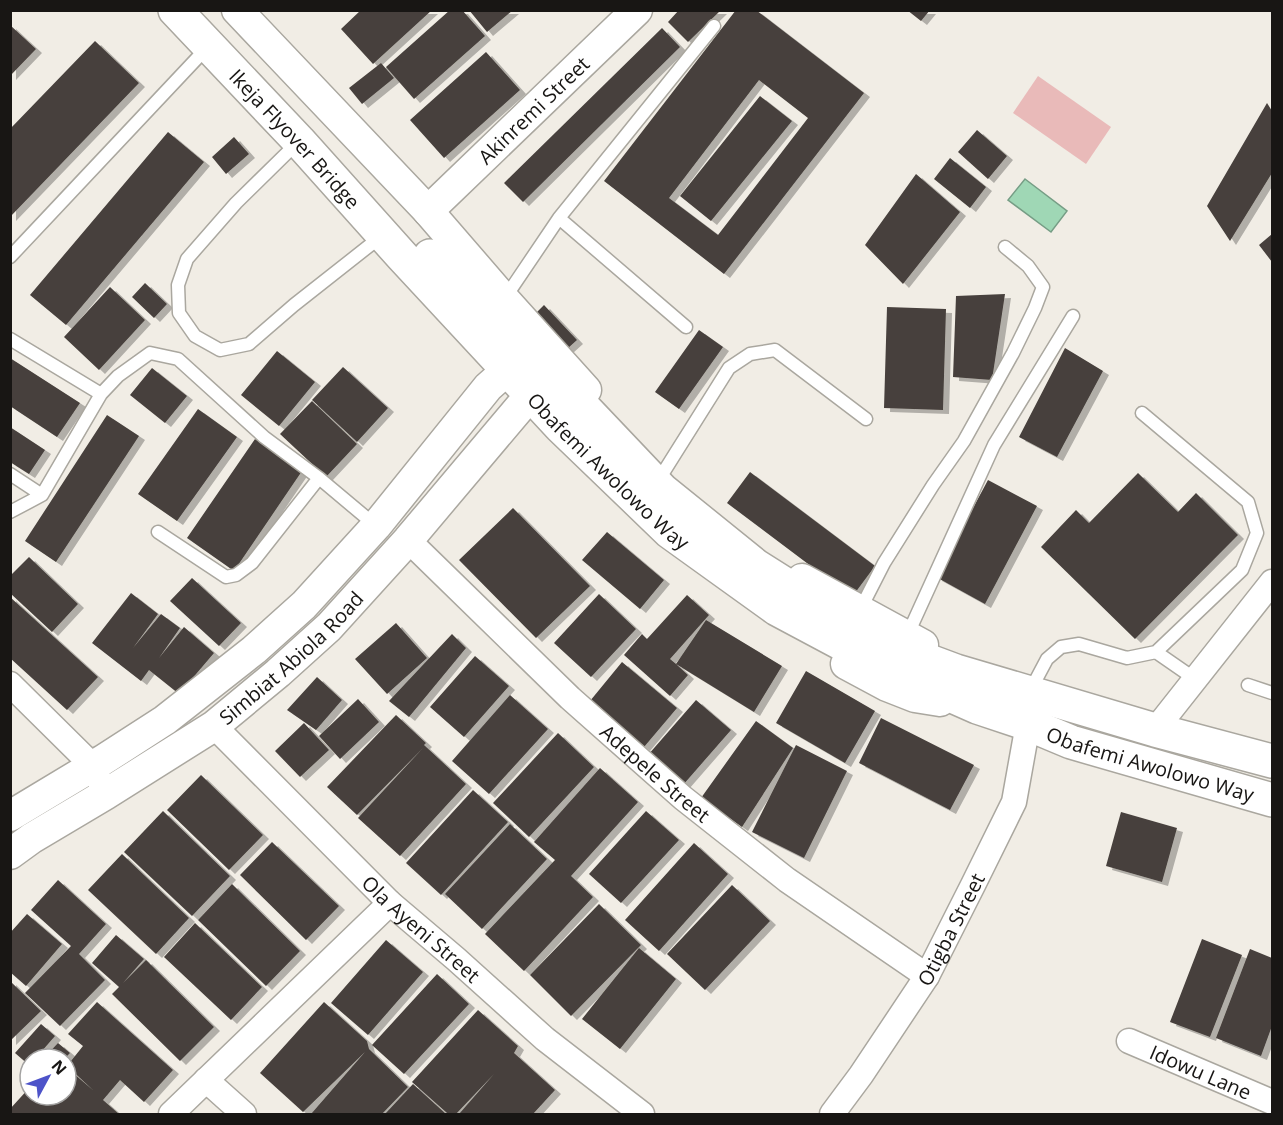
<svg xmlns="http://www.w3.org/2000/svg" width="1283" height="1125" viewBox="0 0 1283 1125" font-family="'Open Sans',sans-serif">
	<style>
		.green { fill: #e9bab9 }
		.water { fill: #9fd7b5; stroke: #769d85; stroke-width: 1.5 }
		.building { fill: #47403c; fill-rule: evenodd; filter: url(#shadow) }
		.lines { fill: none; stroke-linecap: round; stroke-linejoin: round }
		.service-casing { stroke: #aaa79f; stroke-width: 15 }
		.minor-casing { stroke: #aaa79f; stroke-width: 27 }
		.tertiary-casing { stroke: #aaa79f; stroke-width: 33 }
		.primary-casing { stroke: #aaa79f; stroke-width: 36 }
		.service { stroke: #fff; stroke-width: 12 }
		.minor { stroke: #fff; stroke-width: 24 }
		.tertiary { stroke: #fff; stroke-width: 30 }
		.primary { stroke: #fff; stroke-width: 33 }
		.labels { text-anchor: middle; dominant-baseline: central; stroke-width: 6; stroke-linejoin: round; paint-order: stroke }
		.street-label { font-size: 20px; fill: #181614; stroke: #fff }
	</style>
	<defs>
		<filter id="shadow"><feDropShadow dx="6" dy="4" stdDeviation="0" flood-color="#0004"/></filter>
	</defs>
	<rect width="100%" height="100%" fill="#f1ede5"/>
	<!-- green -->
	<path class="green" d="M1038,76l73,51 -25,37 -73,-51z"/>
	<!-- water -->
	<path class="water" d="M1025,179l42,32 -16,21 -43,-32z"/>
	<!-- building -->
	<path class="building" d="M361,10h71l-59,54 -32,-35z
		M450,10h12l23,26 -71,63 -28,-32z
		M469,10h44l-26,22z
		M679,10h42l-33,32 -20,-20z
		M736,10h20l108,83 -140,181 -120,-93zM759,80l49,38 -90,117 -49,-37z
		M907,10h23l-9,11z
		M10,25l26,24 -26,27z
		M662,28l18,19 -157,155 -19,-19z
		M95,41l44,42 -129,134v-88z
		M486,52l34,38 -76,68 -34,-38z
		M381,63l13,15 -32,26 -13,-16z
		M760,96l32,25 -81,100 -31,-25z
		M1267,103l5,8v62l-42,68 -23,-35z
		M977,130l30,26 -19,23 -30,-27z
		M168,132l36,30 -138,163 -36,-30z
		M234,137l15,17 -23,20 -14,-17z
		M950,158l36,29 -16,21 -36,-29z
		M916,174l44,38 -57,72 -38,-39z
		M1272,234v28l-13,-17z
		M145,283l22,21 -13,14 -22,-21z
		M110,287l35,33 -46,50 -35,-33z
		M1005,294l-13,86 -39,-3 3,-81z
		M544,305l33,35 -10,9 -33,-34z
		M887,307l59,2 -3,101 -59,-2z
		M699,330l24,17 -44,62 -24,-17z
		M1065,348l38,23 -46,86 -38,-20z
		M277,351l38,31 -36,44 -38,-31z
		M10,358l70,45 -23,34 -47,-31z
		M343,367l45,41 -31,34 -45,-42z
		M152,368l35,28 -22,27 -35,-28z
		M312,401l45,43 -31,33 -46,-43z
		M198,409l39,28 -60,84 -39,-27z
		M107,415l32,21 -83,126 -31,-21z
		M10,427l35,23 -16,24 -19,-12z
		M255,439l47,32 -68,100 -47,-33z
		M750,472l125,94 -23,31 -125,-94z
		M1138,473l40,39 18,-19 42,42 -103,104 -94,-92 35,-37 13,13z
		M988,480l49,26 -52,98 -49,-27z
		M513,508l77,78 -54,52 -77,-78z
		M607,532l57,48 -24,29 -58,-49z
		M29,557l49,47 -26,28 -42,-39v-17z
		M192,578l49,45 -22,23 -49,-45z
		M131,593l27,21 -25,34 28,-34 19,14 -21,30 25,-31 30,26 -35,41 -30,-24 -8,11 -49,-38z
		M599,594l37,35 -45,48 -37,-34z
		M687,595l22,20 -39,44 6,5 30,-44 76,46 -28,46 -78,-48 12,11 -18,21 -46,-41 18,-21 5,5z
		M10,597l88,80 -31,33 -57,-52z
		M396,623l31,35 -40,36 -32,-35z
		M452,634l14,14 -57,69 -20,-16z
		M475,656l34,30 -45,51 -34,-30z
		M622,662l55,46 -33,39 -54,-46z
		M806,671l69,40 -30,52 -69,-40z
		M317,677l25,23 -26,30 -29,-20z
		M510,695l38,34 -59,65 -37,-33z
		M358,699l21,23 -39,37 -21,-23z
		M696,700l35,30 -48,55 -35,-30z
		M396,715l30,28 -2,2 42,39 -66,72 -42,-38 65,-70 -66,67 -30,-28z
		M881,718l93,47 -24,45 -91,-47z
		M756,721l37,27 -51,79 -41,-29z
		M304,723l25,27 -29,27 -25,-26z
		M558,733l36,34 -65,70 -36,-34z
		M796,745l51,26 -43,87 -52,-26z
		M600,768l38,34 -67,74 22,21 -69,74 -39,-37 70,-74 -21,-18z
		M201,775l62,60 -34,35 -62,-60z
		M473,790l35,32 -67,73 -35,-32z
		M163,811l67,65 -38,40 -68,-64z
		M646,811l33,29 -58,63 -32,-29z
		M1121,812l56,16 -15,54 -56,-16z
		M510,824l37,35 -65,70 -37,-35z
		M272,842l67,64 -33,34 -66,-65z
		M694,843l34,31 -69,77 -34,-31z
		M122,854l67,64 -33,36 -68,-64z
		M58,880l48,44 -27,30 26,26 -45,46 -35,-33 46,-47 -40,-36z
		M232,884l68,67 -34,35 -68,-66z
		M732,885l38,36 -65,69 -38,-36z
		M599,904l42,41 -70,71 -41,-41z
		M27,914l35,30 -36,42 -16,-14v-39z
		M195,923l67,64 -31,33 -67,-63z
		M116,935l28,24 -21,24 23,-23 68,67 -34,34 -68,-67 7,-7 -27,-24z
		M1202,939l40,16 -32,82 -40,-15z
		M386,940l37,32 -55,63 -37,-32z
		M639,948l37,31 -56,70 -38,-30z
		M1250,949l22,9v68l-11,30 -45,-18z
		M437,974l32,30 -65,70 -32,-29z
		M10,981l31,30 -31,30z
		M97,1002l76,68 -29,32 -24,-22 -17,20 16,14h-109v-5l20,-22v8h36v-28l28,24 -27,-25 16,-20 -15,-12z
		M324,1002l43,39 2,8 39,38 -26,27h-71l54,-62 -62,60 -43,-39z
		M478,1010l40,36 -4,7 41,37 -22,24h-74l35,-40 -38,40h-8l-36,-32z
		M41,1024l14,12 -20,23h-5v7l-15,-13z
		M58,1043l12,10 -6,6h-21z
		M413,1084l33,30h-61z"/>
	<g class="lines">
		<!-- service casing -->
		<g class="service-casing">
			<path id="service" d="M292,148l-56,55 -49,56 -9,26 1,28 16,23 25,14 29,-6 45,-39 80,-63
				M559,218l127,109
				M10,257l192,-204
				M505,298l54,-80 155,-192
				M10,339l91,55 17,-18 32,-23 28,6 86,78 55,41 56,47
				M663,473l66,-105 21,-14 25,-4 91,69
				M10,474l32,21
				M10,512l32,-17 59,-101
				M158,532l68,45 10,-2 16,-12 67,-85
				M860,610l24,-47 49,-78 31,-44 49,-88 22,-45 8,-21 -15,-21 -23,-19
				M907,636l87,-191 79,-129
				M1156,652l39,27
				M1248,685l24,8
				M1030,691l17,-32 14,-12 18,-3 48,14 29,-6 86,-82 15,-37 -9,-31 -106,-89"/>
		</g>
		<!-- minor casing -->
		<g class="minor-casing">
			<g id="minor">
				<path id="s1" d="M408,540l162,158 113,100 104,82 140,96"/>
				<path d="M10,684l82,81 14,29"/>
				<path id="s2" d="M214,726l176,177 66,56 89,80 97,75"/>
				<path d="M1155,730l117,-148"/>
				<path id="s3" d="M1129,1041l143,61"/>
				<path d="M206,1080l38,34"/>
				<path d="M171,1114l219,-211"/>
				<path id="s4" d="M832,1114l29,-39 66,-99 46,-91 41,-83 14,-78"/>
			</g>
		</g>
		<!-- tertiary casing -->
		<g class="tertiary-casing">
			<g id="tertiary">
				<path d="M237,10l191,201 76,88 82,91"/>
				<path id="s5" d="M428,211l209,-201"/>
				<path d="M802,579l121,66"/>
				<path d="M846,664l41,22 28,11 25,4"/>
				<path d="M10,816l93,-56 62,-40 89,-70 50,-45 72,-79 112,-139 9,-8"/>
				<path id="s6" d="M10,854l22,-16 74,-44 108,-68 64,-53 51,-46 79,-87 113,-134"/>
			</g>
		</g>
		<!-- primary casing -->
		<g class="primary-casing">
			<g id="primary">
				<path id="s7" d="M175,10l124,131 103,115 158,170 110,106 107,77 105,56 95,42 51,17 43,18 201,58"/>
				<path d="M430,256l157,155 75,79 94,76 95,60 54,26 51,19 199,59 117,31"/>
			</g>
		</g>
		<!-- service -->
		<use href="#service" class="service"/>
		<!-- minor -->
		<use href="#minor" class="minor"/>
		<!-- tertiary -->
		<use href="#tertiary" class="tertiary"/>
		<!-- primary -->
		<use href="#primary" class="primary"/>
	</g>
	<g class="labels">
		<!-- street labels -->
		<g class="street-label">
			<text stroke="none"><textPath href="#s5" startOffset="146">Akinremi Street</textPath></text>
			<text stroke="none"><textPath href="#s7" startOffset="176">Ikeja Flyover Bridge</textPath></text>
			<text stroke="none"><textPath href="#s7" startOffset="633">Obafemi Awolowo Way</textPath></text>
			<text stroke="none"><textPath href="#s6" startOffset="344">Simbiat Abiola Road</textPath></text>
			<text stroke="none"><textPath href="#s7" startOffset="1257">Obafemi Awolowo Way</textPath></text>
			<text stroke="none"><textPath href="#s1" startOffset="340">Adepele Street</textPath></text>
			<text stroke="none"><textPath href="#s2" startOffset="290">Ola Ayeni Street</textPath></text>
			<text stroke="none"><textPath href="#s4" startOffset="220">Otigba Street</textPath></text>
			<text stroke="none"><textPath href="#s3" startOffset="78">Idowu Lane</textPath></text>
		</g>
	</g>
	<!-- border -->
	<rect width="1283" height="1125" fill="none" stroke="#181614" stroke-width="24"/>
	<!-- north arrow -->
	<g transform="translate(48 1077) rotate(49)"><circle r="28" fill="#ffffff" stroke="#a3a2a1" stroke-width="1.5"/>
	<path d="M0-4.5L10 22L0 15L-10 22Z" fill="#4d53c9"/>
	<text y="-9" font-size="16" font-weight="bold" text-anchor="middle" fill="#181614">N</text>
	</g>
</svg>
